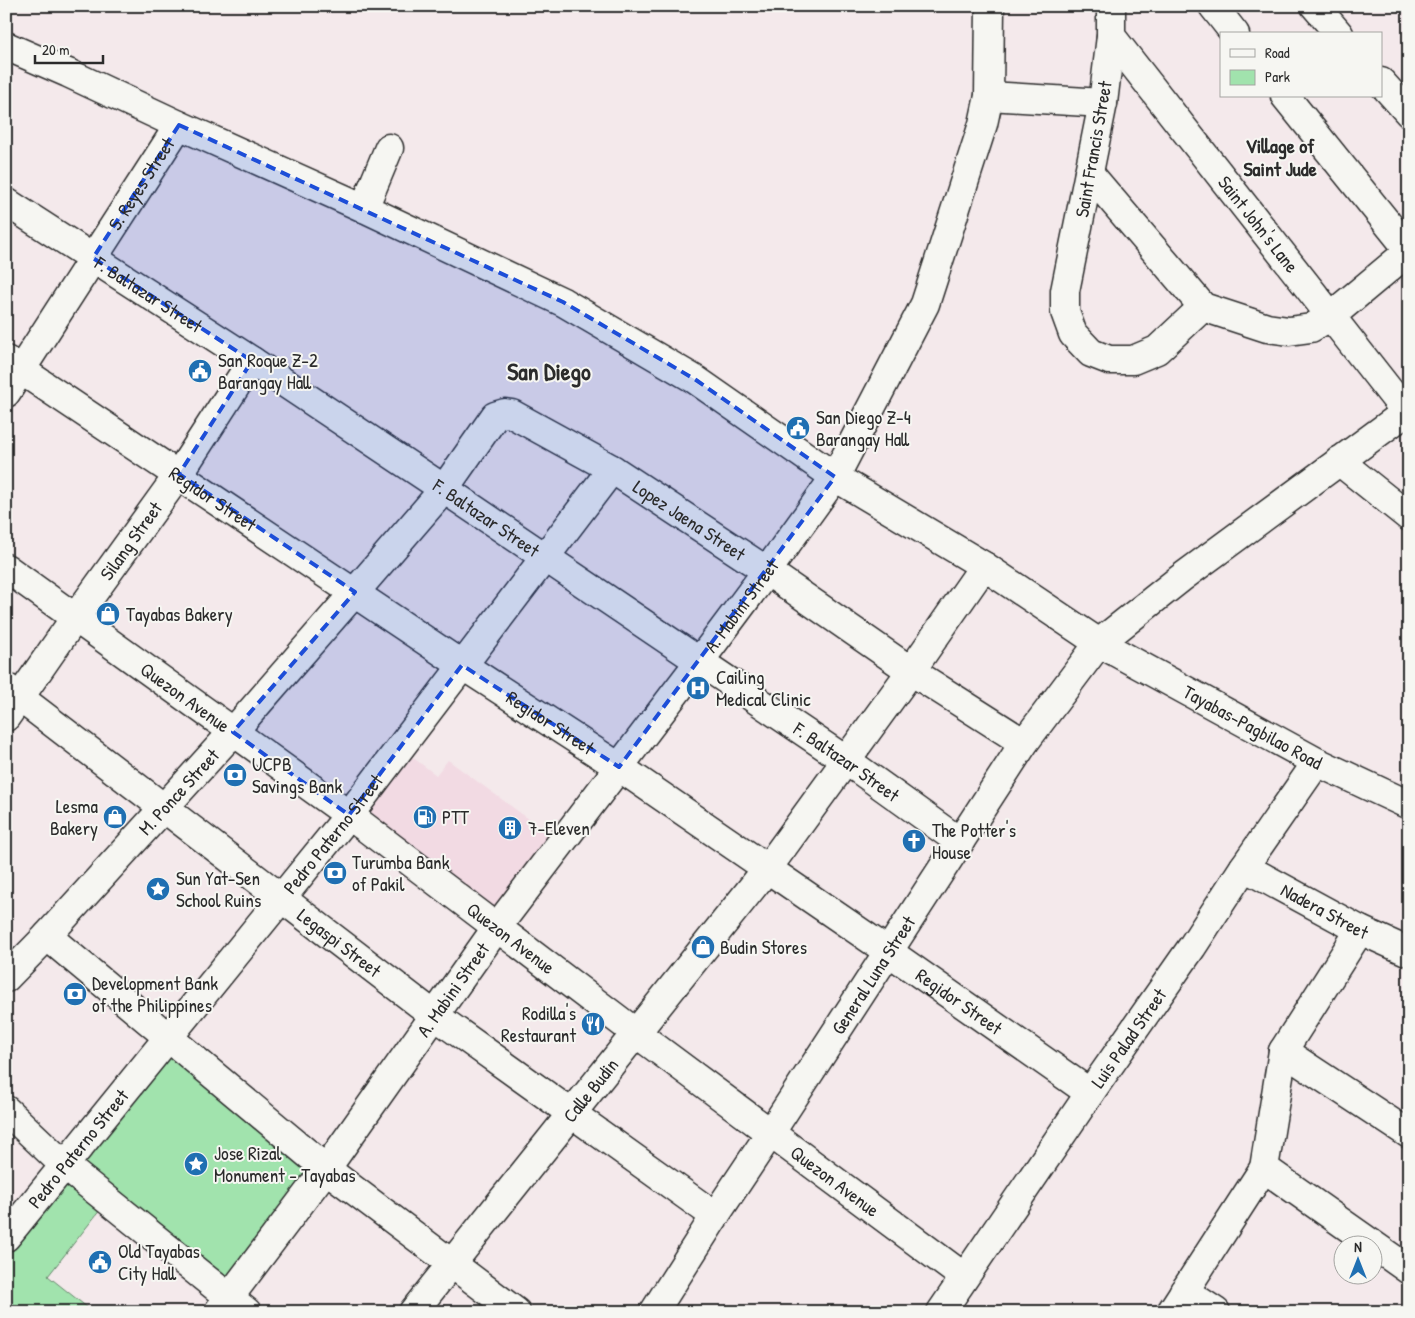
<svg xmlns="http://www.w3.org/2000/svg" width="1415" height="1318" viewBox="0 0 1415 1318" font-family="'Patrick Hand',sans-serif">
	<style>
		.built { fill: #f2dae3 }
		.green { fill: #a1e3ad; stroke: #66876c }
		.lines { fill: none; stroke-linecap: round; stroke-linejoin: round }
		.minor-casing { stroke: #2b2b2b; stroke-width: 31 }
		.major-casing { stroke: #2b2b2b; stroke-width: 31 }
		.minor { stroke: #f6f6f2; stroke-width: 28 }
		.major { stroke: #f6f6f2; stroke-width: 28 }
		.marked { fill: #1d4ed8; fill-opacity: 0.2; stroke: #1d4ed8; stroke-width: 4; stroke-dasharray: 10 6; stroke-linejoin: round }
		.labels { text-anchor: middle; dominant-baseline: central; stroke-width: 4; stroke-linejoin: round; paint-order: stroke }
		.street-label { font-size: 19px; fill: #2b2b2b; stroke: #f6f6f2 }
		.poi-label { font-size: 19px; fill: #2b2b2b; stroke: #f6f6f2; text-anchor: start }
		.neighbourhood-label { font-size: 20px; font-weight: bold; fill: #2b2b2b; stroke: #f6f6f2 }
		.district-label { font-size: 24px; font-weight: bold; fill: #2b2b2b; stroke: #f6f6f2 }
	</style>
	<rect width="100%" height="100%" fill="#f4e9eb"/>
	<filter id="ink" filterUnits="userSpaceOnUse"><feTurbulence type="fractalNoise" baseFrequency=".02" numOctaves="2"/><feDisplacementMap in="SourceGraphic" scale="10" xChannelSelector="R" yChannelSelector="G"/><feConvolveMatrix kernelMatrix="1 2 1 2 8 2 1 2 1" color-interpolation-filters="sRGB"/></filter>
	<g filter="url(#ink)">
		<!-- built -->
		<path class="built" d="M408,754l28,21 12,-15 101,74 -57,76 -128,-97z"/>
		<!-- green -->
		<path class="green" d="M168,1037l158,132 -97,130 -121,-99 -60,76 45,36h-87v-65z"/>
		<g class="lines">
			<!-- minor casing -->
			<g class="minor-casing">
				<g id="minor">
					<path d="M1111,6v30l-8,67 -38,188v21l8,22 18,19 18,7h24l24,-10 46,-43"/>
					<path d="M1213,6l22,28"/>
					<path d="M1315,6l24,28"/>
					<path id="s1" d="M1111,36l295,376"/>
					<path d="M6,46l62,27 111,52 185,83 199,94 133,78 139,97 149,89 115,77 82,-65 228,-168"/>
					<path d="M1381,82l28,31"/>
					<path d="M989,96l114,7"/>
					<path d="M1285,96l124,154"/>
					<path d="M1089,173l114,134 64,21 22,3 22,-3 20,-12 78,-65"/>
					<path id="s2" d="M6,202l246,159 192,128 403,272 113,81"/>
					<path d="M364,208l25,-60"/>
					<path id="s3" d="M6,360l456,305 157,102 270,185 201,141"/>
					<path id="s4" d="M6,393l173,-268"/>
					<path d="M1339,461l70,56"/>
					<path id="s5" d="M6,687l428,328 281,201"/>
					<path id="s6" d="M6,717l69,-99 104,-144 73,-113"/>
					<path id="s7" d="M1244,867l116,63 49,22"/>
					<path d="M1360,930l-77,121 -19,117 145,102"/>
					<path d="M47,936l279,233 190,143"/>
					<path id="s8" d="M6,978l41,-42 186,-204 122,-140 89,-103 51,-73 10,-3 7,1 100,55 155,102 144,100 113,72"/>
					<path d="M1283,1051l126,83"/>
					<path d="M6,1110l58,55 183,147"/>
					<path id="s9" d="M6,1237l343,-422 263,-346"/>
					<path d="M1184,1291l32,21"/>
					<path id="s10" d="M218,1312l108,-143 171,-242 202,-265 68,-91 68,-94 90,-173 58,-180 6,-28 1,-90"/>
					<path id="s11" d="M413,1312l354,-443 144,-198 73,-105"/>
					<path d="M1171,1312l93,-144"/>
				</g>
			</g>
			<!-- major casing -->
			<g class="major-casing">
				<g id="major">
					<path id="s12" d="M6,568l343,247 287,218 328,244"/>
					<path id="s13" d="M654,1312l61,-96 56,-84 253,-389 75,-100 218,119 92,43"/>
					<path id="s14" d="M941,1312l149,-219 102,-146 52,-80 73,-105"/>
				</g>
			</g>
			<!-- minor -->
			<use href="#minor" class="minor"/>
			<!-- major -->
			<use href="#major" class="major"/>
		</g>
	</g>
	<!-- marked area -->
	<path class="marked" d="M179,125l384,177 133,78 139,97 -216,290 -157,-102 -113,150 -116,-83 122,-140 -176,-118 73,-113 -159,-103z"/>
	<!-- icons -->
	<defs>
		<g id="civic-disc" transform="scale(1.25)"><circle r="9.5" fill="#1f6fb2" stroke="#f6f6f2"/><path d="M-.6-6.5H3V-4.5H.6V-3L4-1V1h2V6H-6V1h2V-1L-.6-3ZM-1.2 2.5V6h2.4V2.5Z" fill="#fff"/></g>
		<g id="shop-disc" transform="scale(1.25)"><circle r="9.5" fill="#1f6fb2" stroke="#f6f6f2"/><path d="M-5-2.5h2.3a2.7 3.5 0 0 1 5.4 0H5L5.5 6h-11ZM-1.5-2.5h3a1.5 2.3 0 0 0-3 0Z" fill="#fff"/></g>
		<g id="hospital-disc" transform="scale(1.25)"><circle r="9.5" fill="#1f6fb2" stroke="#f6f6f2"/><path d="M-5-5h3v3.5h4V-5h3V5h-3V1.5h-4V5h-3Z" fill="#fff"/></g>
		<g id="bank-disc" transform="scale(1.25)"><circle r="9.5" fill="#1f6fb2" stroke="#f6f6f2"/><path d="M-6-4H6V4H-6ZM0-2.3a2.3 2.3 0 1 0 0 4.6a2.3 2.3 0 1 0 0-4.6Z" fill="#fff"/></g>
		<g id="fuel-disc" transform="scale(1.25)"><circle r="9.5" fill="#1f6fb2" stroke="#f6f6f2"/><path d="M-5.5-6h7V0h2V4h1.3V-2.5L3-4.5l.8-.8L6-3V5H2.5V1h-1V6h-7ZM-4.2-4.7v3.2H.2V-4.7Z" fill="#fff"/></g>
		<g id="building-disc" transform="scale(1.25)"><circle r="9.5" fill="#1f6fb2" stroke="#f6f6f2"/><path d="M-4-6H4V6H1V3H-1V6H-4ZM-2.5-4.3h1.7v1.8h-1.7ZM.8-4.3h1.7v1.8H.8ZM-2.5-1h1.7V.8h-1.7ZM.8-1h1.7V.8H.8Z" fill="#fff"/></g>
		<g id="church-disc" transform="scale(1.25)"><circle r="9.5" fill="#1f6fb2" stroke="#f6f6f2"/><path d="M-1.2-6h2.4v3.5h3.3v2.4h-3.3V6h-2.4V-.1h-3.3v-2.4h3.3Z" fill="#fff"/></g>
		<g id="sight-disc" transform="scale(1.25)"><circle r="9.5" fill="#1f6fb2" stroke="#f6f6f2"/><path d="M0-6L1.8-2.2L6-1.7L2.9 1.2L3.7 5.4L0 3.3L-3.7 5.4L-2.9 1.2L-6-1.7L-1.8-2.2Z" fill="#fff"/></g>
		<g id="restaurant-disc" transform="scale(1.25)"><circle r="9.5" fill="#1f6fb2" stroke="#f6f6f2"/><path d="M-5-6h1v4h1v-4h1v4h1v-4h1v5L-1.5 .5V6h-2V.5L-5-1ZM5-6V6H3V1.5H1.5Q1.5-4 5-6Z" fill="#fff"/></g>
	</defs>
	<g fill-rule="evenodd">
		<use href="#civic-disc" x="200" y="371"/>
		<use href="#civic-disc" x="798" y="428"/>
		<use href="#shop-disc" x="108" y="614"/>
		<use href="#hospital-disc" x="698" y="688"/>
		<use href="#bank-disc" x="235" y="775"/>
		<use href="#shop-disc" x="115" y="817"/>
		<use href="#fuel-disc" x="425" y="817"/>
		<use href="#building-disc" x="510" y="828"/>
		<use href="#church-disc" x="914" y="841"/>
		<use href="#bank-disc" x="335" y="873"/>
		<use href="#sight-disc" x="158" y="889"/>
		<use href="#shop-disc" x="703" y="947"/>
		<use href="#bank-disc" x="75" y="994"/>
		<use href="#restaurant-disc" x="593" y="1024"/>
		<use href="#sight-disc" x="196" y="1164"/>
		<use href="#civic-disc" x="100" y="1262"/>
	</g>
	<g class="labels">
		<!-- street labels -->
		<g class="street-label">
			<text transform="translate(1093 149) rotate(-80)">Saint Francis Street</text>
			<text stroke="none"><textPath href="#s4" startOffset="249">S. Reyes Street</textPath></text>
			<text stroke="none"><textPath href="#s1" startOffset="239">Saint John's Lane</textPath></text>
			<text stroke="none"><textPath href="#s2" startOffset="170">F. Baltazar Street</textPath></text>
			<text stroke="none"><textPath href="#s3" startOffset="249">Regidor Street</textPath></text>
			<text stroke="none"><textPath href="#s2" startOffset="575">F. Baltazar Street</textPath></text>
			<text stroke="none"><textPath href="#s8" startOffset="970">Lopez Jaena Street</textPath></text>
			<text stroke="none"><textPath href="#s6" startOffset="216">Silang Street</textPath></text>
			<text stroke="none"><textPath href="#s10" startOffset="879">A. Mabini Street</textPath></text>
			<text stroke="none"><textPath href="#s12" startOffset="221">Quezon Avenue</textPath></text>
			<text stroke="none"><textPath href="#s3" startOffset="654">Regidor Street</textPath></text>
			<text stroke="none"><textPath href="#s13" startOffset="979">Tayabas-Pagbilao Road</textPath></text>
			<text stroke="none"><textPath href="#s2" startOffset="1010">F. Baltazar Street</textPath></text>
			<text stroke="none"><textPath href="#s8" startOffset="254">M. Ponce Street</textPath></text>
			<text stroke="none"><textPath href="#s9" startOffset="519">Pedro Paterno Street</textPath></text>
			<text stroke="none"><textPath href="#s7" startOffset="92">Nadera Street</textPath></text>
			<text stroke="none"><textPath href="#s12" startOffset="626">Quezon Avenue</textPath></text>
			<text stroke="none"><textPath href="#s5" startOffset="420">Legaspi Street</textPath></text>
			<text stroke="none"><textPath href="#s13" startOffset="402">General Luna Street</textPath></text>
			<text stroke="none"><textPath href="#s10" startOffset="399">A. Mabini Street</textPath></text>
			<text stroke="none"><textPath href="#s3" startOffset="1149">Regidor Street</textPath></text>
			<text stroke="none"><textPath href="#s14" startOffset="332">Luis Palad Street</textPath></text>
			<text stroke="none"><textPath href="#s11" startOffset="284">Calle Budin</textPath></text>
			<text stroke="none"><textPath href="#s9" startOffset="114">Pedro Paterno Street</textPath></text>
			<text stroke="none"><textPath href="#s12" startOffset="1031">Quezon Avenue</textPath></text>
		</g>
		<!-- poi labels -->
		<g class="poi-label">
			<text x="218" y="360">San Roque Z-2<tspan x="218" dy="22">Barangay Hall</tspan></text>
			<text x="816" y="417">San Diego Z-4<tspan x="816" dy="22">Barangay Hall</tspan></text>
			<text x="126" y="614">Tayabas Bakery</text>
			<text x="716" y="677">Cailing<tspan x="716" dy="22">Medical Clinic</tspan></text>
			<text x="252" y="764">UCPB<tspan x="252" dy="22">Savings Bank</tspan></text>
			<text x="98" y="806" text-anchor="end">Lesma<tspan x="98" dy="22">Bakery</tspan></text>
			<text x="442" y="817">PTT</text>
			<text x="528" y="828">7-Eleven</text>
			<text x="932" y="830">The Potter's<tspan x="932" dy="22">House</tspan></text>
			<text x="352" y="862">Turumba Bank<tspan x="352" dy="22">of Pakil</tspan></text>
			<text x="176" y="878">Sun Yat-Sen<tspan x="176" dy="22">School Ruins</tspan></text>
			<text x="720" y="947">Budin Stores</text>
			<text x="92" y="983">Development Bank<tspan x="92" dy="22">of the Philippines</tspan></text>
			<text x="576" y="1013" text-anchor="end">Rodilla's<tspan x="576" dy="22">Restaurant</tspan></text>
			<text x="214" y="1153">Jose Rizal<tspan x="214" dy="22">Monument - Tayabas</tspan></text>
			<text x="118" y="1251">Old Tayabas<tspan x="118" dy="22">City Hall</tspan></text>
		</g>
		<!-- neighbourhood labels -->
		<g class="neighbourhood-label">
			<text x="1280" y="145">Village of<tspan x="1280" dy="23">Saint Jude</tspan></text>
		</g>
		<!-- district labels -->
		<g class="district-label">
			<text x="549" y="371">San Diego</text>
		</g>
	</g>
	<!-- margin -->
	<rect width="1415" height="1318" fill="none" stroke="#f6f6f2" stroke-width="25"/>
	<rect x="12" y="12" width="1390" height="1293" fill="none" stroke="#2b2b2b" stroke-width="2" filter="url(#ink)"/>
	<!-- legend -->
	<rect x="1220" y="32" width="162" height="65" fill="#f6f6f2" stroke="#a5a5a2"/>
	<rect x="1230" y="49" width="25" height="8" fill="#f6f6f2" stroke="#a5a5a2"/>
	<text x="1265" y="58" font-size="15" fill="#2b2b2b">Road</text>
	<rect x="1230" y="70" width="25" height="15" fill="#a1e3ad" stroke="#a5a5a2"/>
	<text x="1265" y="82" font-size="15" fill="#2b2b2b">Park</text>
	<!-- north arrow -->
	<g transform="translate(1358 1260)"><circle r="24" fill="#f6f6f2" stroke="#a5a5a2"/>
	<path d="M0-4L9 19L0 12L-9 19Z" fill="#1f6fb2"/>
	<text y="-8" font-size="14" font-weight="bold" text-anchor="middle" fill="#2b2b2b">N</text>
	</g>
	<!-- scale -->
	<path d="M35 55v8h68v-8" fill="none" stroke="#2b2b2b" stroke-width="2.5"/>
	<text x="42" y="55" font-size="15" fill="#2b2b2b" stroke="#f6f6f2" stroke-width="4" paint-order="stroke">20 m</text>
</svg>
